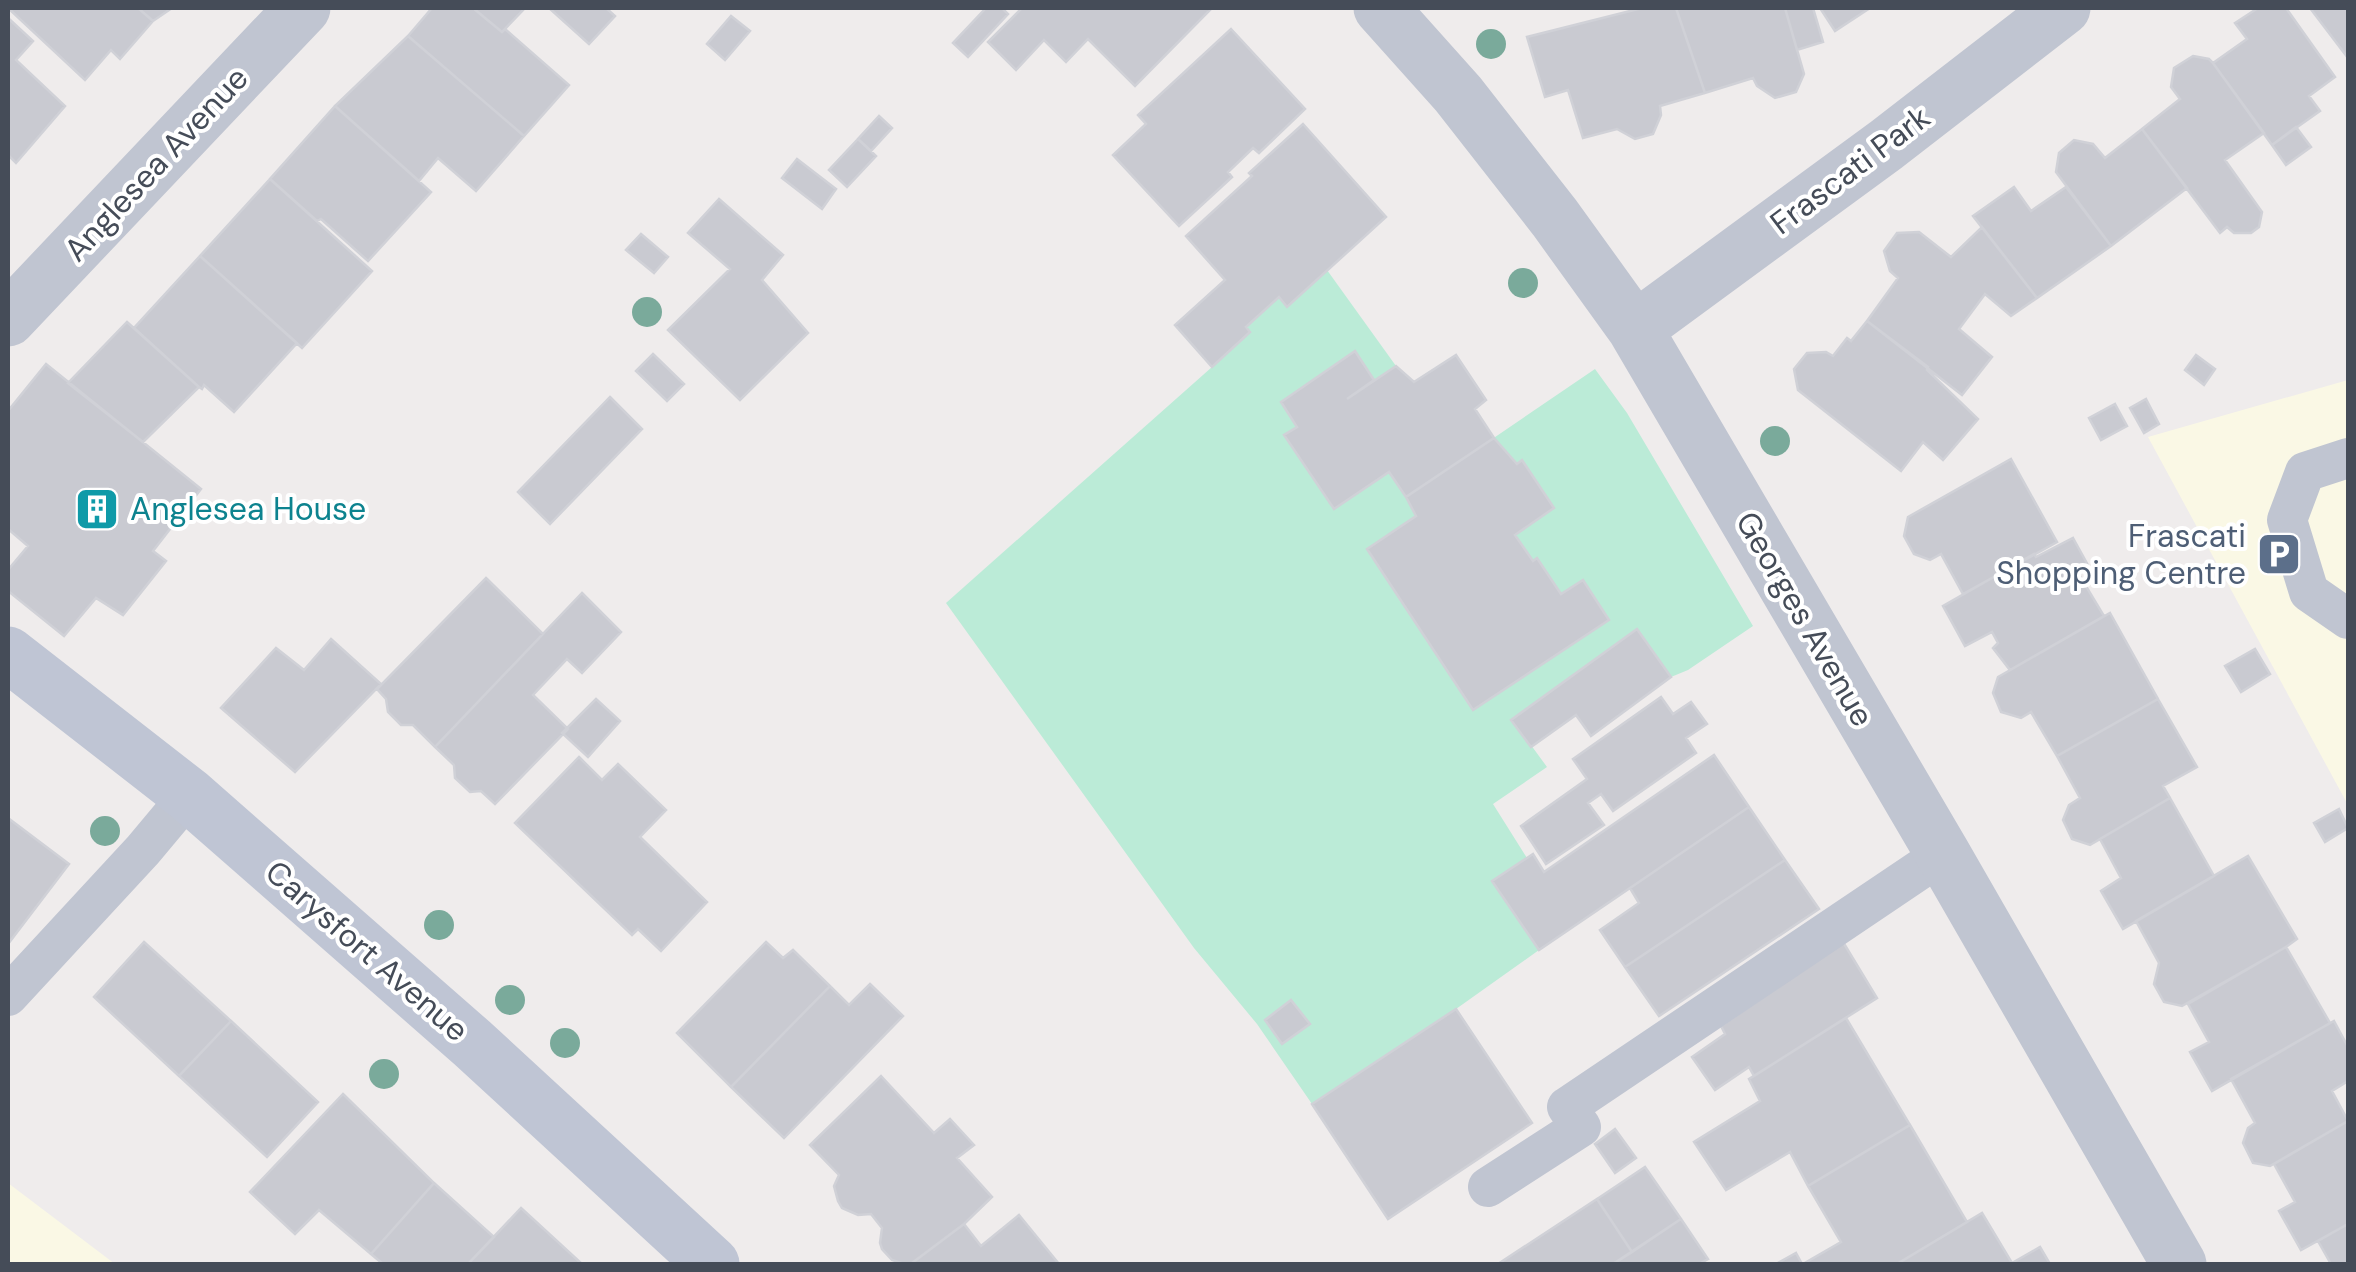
<svg xmlns="http://www.w3.org/2000/svg" width="2356" height="1272" viewBox="0 0 2356 1272" font-family="'DM Sans',sans-serif">
	<style>
		.commercial { fill: #faf8e5 }
		.green { fill: #bbebd7 }
		.building { fill: #c9cad1; stroke: #d0d1d7; stroke-width: 2.5 }
		.lines { fill: none; stroke-linecap: round; stroke-linejoin: round }
		.service { stroke: #c0c5d1; stroke-width: 40 }
		.minor { stroke: #c0c5d1; stroke-width: 55 }
		.secondary { stroke: #bfc5d4; stroke-width: 55 }
		.tree { fill: #7aaa9b }
		.labels { text-anchor: middle; dominant-baseline: central; stroke-width: 8; stroke-linejoin: round; paint-order: stroke }
		.street-label { font-size: 32px; fill: #454c58; stroke: #fff }
		.culture-label { font-size: 32px; fill: #0d838f; stroke: #fff; text-anchor: start }
		.service-label { font-size: 32px; fill: #4e5e75; stroke: #fff; text-anchor: end }
	</style>
	<rect width="100%" height="100%" fill="#efecec"/>
	<!-- commercial -->
	<path class="commercial" d="M2348,380v425l-200,-368z
		M8,1183l107,81h-107z"/>
	<!-- green -->
	<path class="green" d="M1327,270l69,96 -25,17 3,-4 -19,-28 -74,51 16,25 -12,8 104,37 18,25 188,-128 32,44 126,213 -65,44 -17,7 -35,-48 -124,90 35,48 -54,37 34,54 12,92 -83,59 -144,95 -55,-80 -63,-76 -248,-345 266,-236 38,-35 -4,-5 33,-30 8,9z"/>
	<!-- building -->
	<path class="building" d="M8,8h130l15,13 -33,38 -9,-9 -26,30z
		M138,8h34l-19,13z
		M432,8h41l29,24 3,-3 64,56 -45,51 -116,-100z
		M473,8h52l-23,24z
		M549,8h57l9,8 -26,28z
		M986,8h16l6,6 -40,43 -15,-14z
		M1022,8h185l3,2 -75,76 -47,-47 -22,23 -22,-22 -28,30 -28,-28z
		M1642,8h34l29,85 -45,13 1,9 -8,19 -18,5 -18,-10 -34,9 -15,-48 -23,7 -18,-60z
		M1676,8h109l19,66 -8,18 -21,6 -18,-12 -4,-8 -48,15z
		M1785,8h28l10,34 -26,8z
		M1820,8h50l-35,23z
		M2258,8h28l49,69 -26,19 11,15 -48,34 -59,-82 34,-24 -12,-16z
		M2310,8h38v50z
		M731,16l19,15 -25,29 -18,-16z
		M8,18l25,23 -17,19 49,46 -49,57 -8,-8z
		M1231,29l74,80 -46,44 -6,-5 -25,24 4,5 -53,49 -66,-71 33,-31 -8,-9z
		M408,36l116,100 -48,55 -38,-33 -19,23 -84,-75z
		M2193,56l16,3 4,4 51,70 -39,27 37,52 -3,15 -8,6h-17l-7,-6 -7,6 -78,-104 38,-30 -9,-12 3,-19z
		M335,106l96,86 -63,69 -47,-42 -4,2 -47,-42z
		M879,116l13,12 -21,23 -13,-12z
		M1303,124l83,93 -99,90 -8,-10 -33,30 4,5 -38,35 -37,-42 50,-45 -39,-44 66,-60 -3,-3z
		M2296,127l15,20 -25,18 -14,-20z
		M2142,129l45,59 -76,58 -55,-74 3,-19 15,-13 19,4 12,14z
		M858,139l18,17 -29,31 -18,-17z
		M797,159l39,30 -14,20 -40,-31z
		M270,179l102,92 -70,77 -102,-92z
		M2014,187l17,24 35,-24 45,59 -74,52 -64,-82z
		M719,199l64,56 -21,25 46,53 -68,67 -72,-70 62,-61 -42,-36z
		M1982,227l55,71 -26,18 -26,-22 -26,35 33,28 -30,38 -95,-74 31,-43 -8,-7 -6,-20 13,-18 22,-1 32,25z
		M641,234l27,23 -14,16 -28,-23z
		M200,256l97,87 -63,69 -30,-27 -2,4 -3,-2 -65,-59z
		M1867,321l61,46 -1,3 51,49 -35,41 -20,-18 -22,29 -103,-81 -4,-21 13,-16 19,-1 7,4 14,-18 4,3z
		M127,322l72,65 -56,55 -75,-59z
		M1355,351l19,29 -27,19 49,-33 18,16 42,-27 30,45 -11,9 19,29 -88,59 -17,-25 -55,37 -50,-74 13,-8 -16,-25z
		M653,354l31,30 -17,17 -31,-30z
		M2196,355l19,14 -11,16 -19,-15z
		M46,364l155,125 -48,62 13,10 -43,54 -27,-17 -32,38 -56,-45v-21l20,-24 -20,-17v-118z
		M610,397l32,32 -92,95 -32,-32z
		M2146,399l13,25 -15,9 -14,-25z
		M2115,404l12,22 -26,14 -12,-22z
		M1494,438l23,26 5,-4 32,48 -39,27 18,26 4,-3 24,36 22,-14 26,40 -136,90 -106,-161 49,-33 -10,-19z
		M2011,459l46,83 -94,52 -22,-40 -11,6 -16,-6 -10,-18 4,-19z
		M2073,538l16,29 -11,6 26,43 -94,54 -17,-22 5,-5 -6,-11 -27,14 -22,-40 91,-52 2,3z
		M486,578l57,56 -108,113 -22,-22h-12l-13,-13 -2,-13 -9,-10z
		M582,593l39,39 -39,41 -15,-14 -34,36 35,34 -73,75 -14,-13 -11,1 -15,-14 -1,-13 -19,-18z
		M2110,613l48,86 -101,57 -26,-44 -10,6 -20,-6 -8,-19 5,-16z
		M1637,629l34,48 -80,59 -15,-21 -45,32 -20,-27z
		M331,639l50,45 -86,88 -74,-64 55,-60 28,22z
		M2255,649l15,25 -29,18 -16,-26z
		M1661,697l12,17 18,-12 16,22 -21,14 10,15 -83,58 -12,-17 -13,9 16,22 -58,39 -25,-38 66,-47 -14,-20z
		M596,699l24,22 -32,36 -26,-24z
		M2158,699l39,68 -34,19 7,12 -80,47 -18,-6 -9,-19 6,-15 11,-7 -23,-42z
		M1714,755l35,52 -210,143 -47,-69 41,-27 11,18z
		M579,757l23,23 16,-16 48,46 -26,27 67,65 -46,49 -23,-22 -6,6 -117,-112z
		M2170,798l44,78 -91,53 -22,-38 20,-13 -21,-39z
		M1749,807l36,53 -160,107 -25,-37 39,-27 -9,-15z
		M2339,809l9,19 -23,14 -11,-19z
		M8,818l61,46 -61,80z
		M2248,856l49,83 -11,8 -104,59 -18,-4 -10,-18 5,-21 -23,-42z
		M1785,860l34,49 -160,107 -34,-49z
		M144,942l87,79 -52,55 -85,-79z
		M766,942l17,16 10,-8 37,36 -99,101 -54,-54z
		M1843,942l34,56 -123,78 -5,-9 -34,23 -23,-33 33,-23 -4,-8z
		M2286,947l44,76 -118,68 -22,-39 19,-10 -21,-38z
		M870,984l33,32 -119,122 -53,-51 99,-101 19,19z
		M1291,1000l19,24 -28,20 -17,-24z
		M1456,1009l76,114 -144,96 -76,-115z
		M1846,1018l64,107 -102,61 -18,-34 -64,38 -32,-48 66,-41 -11,-22z
		M231,1021l87,81 -51,55 -88,-81z
		M2334,1021l14,26v34l-16,10 16,30 -78,45 -17,-3 -10,-20 5,-15 7,-5 -24,-44z
		M881,1076l53,57 16,-14 24,26 -17,13 35,39 -28,27 -52,39 -8,1 -12,-4 -10,-11 -2,-6 2,-15 -11,-14 -13,1 -16,-7 -4,-7 -4,-15 5,-11 -29,-30z
		M343,1094l91,89 -63,71 -52,-44 -24,24 -45,-42z
		M2348,1121v103l-47,26 -22,-39 16,-9 -21,-38z
		M1910,1125l57,97 -70,42h-94l38,-22 -33,-56z
		M1615,1129l21,29 -21,15 -20,-29z
		M1645,1167l36,52 -49,33 -35,-53z
		M434,1183l60,54 -26,27h-85l-12,-10z
		M1597,1199l35,53 -19,12h-115z
		M521,1208l61,56h-114z
		M1982,1213l30,50 -115,1z
		M1019,1215l40,49 -147,-1 52,-39 17,22z
		M1681,1219l27,40 -9,5h-86z
		M2348,1224v40h-17l-13,-23z
		M2040,1247l10,17h-40l2,-1z
		M1796,1253l6,11h-26z"/>
	<g class="lines">
		<!-- service -->
		<path class="service" d="M2348,458l-43,14 -18,48 22,72 39,27
			M8,996l135,-146 46,-55
			M1488,1187l93,-60 -14,-20 376,-253"/>
		<!-- minor -->
		<path class="minor" d="M1381,8l77,86 97,124 80,111 308,525 236,410
			M8,319l295,-311
			M1635,329l251,-184 177,-137"/>
		<!-- secondary -->
		<path class="secondary" d="M8,654l181,141 283,248 240,221"/>
	</g>
	<!-- trees -->
	<g class="tree">
		<circle cx="1491" cy="44" r="15"/>
		<circle cx="1523" cy="283" r="15"/>
		<circle cx="647" cy="312" r="15"/>
		<circle cx="1775" cy="441" r="15"/>
		<circle cx="105" cy="831" r="15"/>
		<circle cx="439" cy="925" r="15"/>
		<circle cx="510" cy="1000" r="15"/>
		<circle cx="565" cy="1043" r="15"/>
		<circle cx="384" cy="1074" r="15"/>
	</g>
	<!-- icons -->
	<defs>
		<g id="building-square" transform="scale(2.25)"><rect x="-9" y="-9" width="18" height="18" rx="4" fill="#0f9aa8" stroke="#fff"/><path d="M-4-6H4V6H1V3H-1V6H-4ZM-2.5-4.3h1.7v1.8h-1.7ZM.8-4.3h1.7v1.8H.8ZM-2.5-1h1.7V.8h-1.7ZM.8-1h1.7V.8H.8Z" fill="#fff"/></g>
		<g id="parking-square" transform="scale(2.25)"><rect x="-9" y="-9" width="18" height="18" rx="4" fill="#5c6f8a" stroke="#fff"/><path d="M-3.5-5.5H1a3.5 3.5 0 0 1 0 7H-1V5.5H-3.5ZM-1-3.4V-.6H.8a1.4 1.4 0 0 0 0-2.8Z" fill="#fff"/></g>
	</defs>
	<g fill-rule="evenodd">
		<use href="#building-square" x="97" y="509"/>
		<use href="#parking-square" x="2279" y="554"/>
	</g>
	<g class="labels">
		<!-- street labels -->
		<g class="street-label">
			<text transform="translate(156 164) rotate(-47)">Anglesea Avenue</text>
			<text transform="translate(1850 170) rotate(-37)">Frascati Park</text>
			<text transform="translate(1805 619) rotate(60)">Georges Avenue</text>
			<text transform="translate(367 951) rotate(41)">Carysfort Avenue</text>
		</g>
		<!-- culture labels -->
		<g class="culture-label">
			<text x="130" y="509">Anglesea House</text>
		</g>
		<!-- service labels -->
		<g class="service-label">
			<text x="2246" y="536">Frascati<tspan x="2246" dy="37">Shopping Centre</tspan></text>
		</g>
	</g>
	<!-- border -->
	<rect width="2356" height="1272" fill="none" stroke="#454c58" stroke-width="20"/>
</svg>
